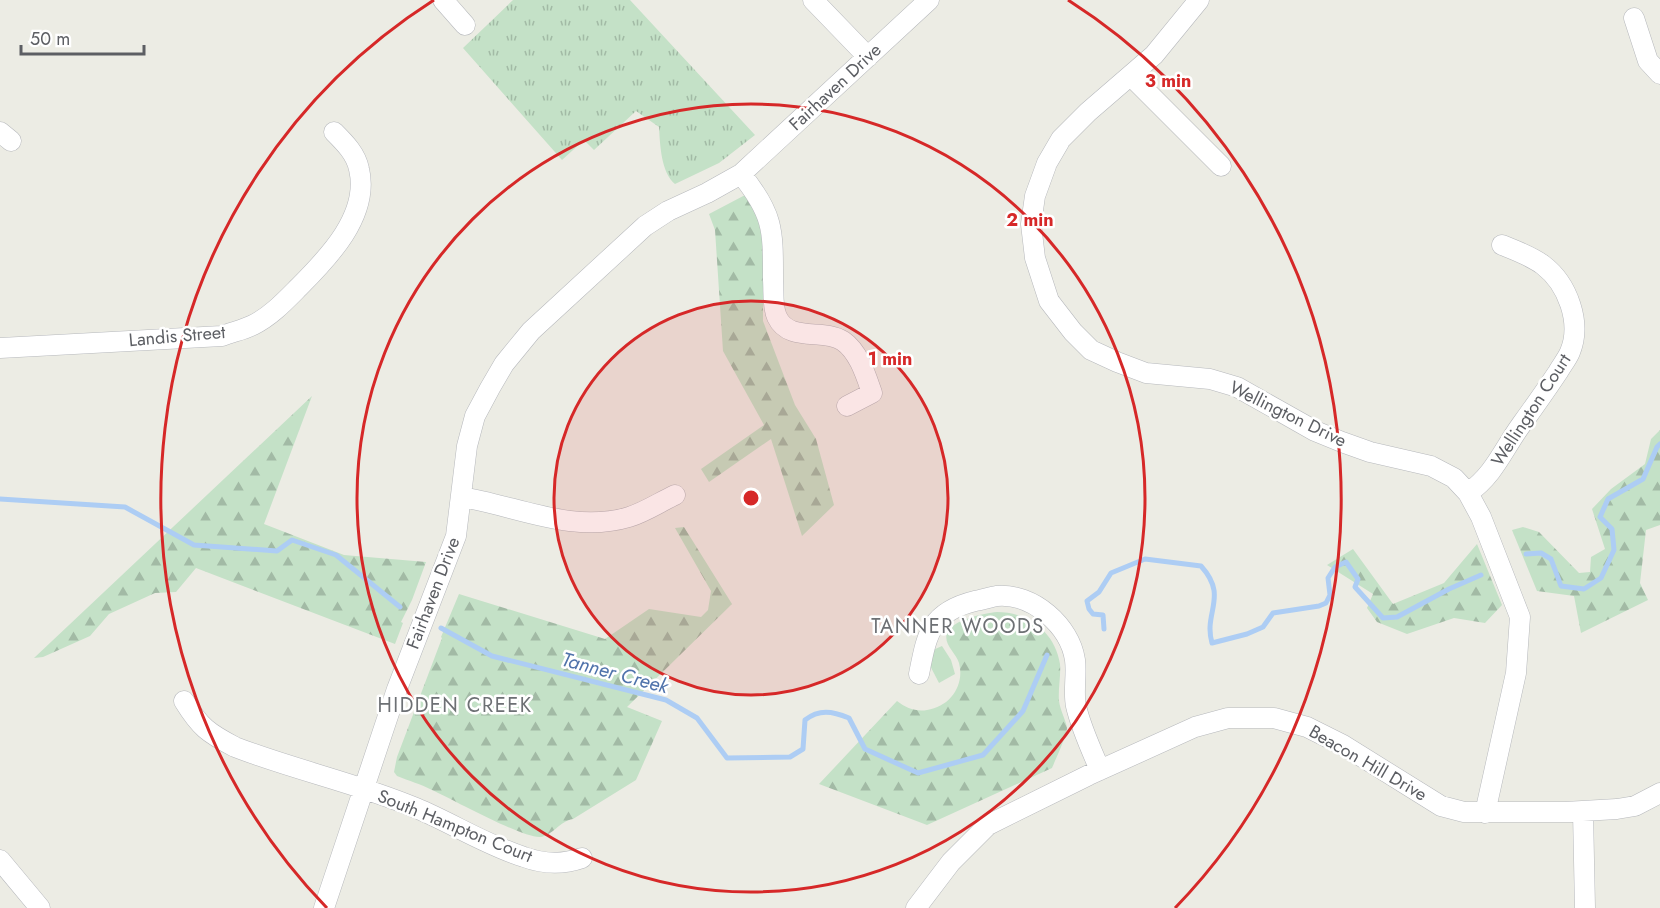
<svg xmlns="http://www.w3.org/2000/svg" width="1660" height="908" viewBox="0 0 1660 908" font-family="Jost,sans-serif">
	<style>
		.grass { fill: url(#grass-tufts) }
		.forest { fill: url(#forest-firs) }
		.pitch { fill: #c4e1c7 }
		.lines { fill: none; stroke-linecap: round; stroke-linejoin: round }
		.stream { stroke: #adcdf4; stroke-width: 5 }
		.minor-casing { stroke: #b6b8bc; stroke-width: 21 }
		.minor { stroke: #fff; stroke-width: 20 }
		.ring { fill: none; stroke: #d62828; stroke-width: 3 }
		.labels { text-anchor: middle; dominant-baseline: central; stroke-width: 5; stroke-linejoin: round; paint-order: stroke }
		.street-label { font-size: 18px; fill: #5c5e63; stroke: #fff }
		.neighbourhood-label { font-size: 20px; letter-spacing: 1.5px; fill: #6d7074; stroke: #fff }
		.water-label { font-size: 20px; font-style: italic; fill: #5073ab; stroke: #fff }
		.centre { fill: #d62828; stroke: #fff; stroke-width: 3 }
		.ring-label { font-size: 18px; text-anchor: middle; font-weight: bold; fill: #d62828; stroke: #fff; stroke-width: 5; stroke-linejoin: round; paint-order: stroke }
	</style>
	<defs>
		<pattern id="grass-tufts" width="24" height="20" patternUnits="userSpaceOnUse" patternTransform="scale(1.5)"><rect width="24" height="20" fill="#c4e1c7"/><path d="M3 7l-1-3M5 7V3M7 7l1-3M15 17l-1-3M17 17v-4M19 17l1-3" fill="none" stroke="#a2baa5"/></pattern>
		<pattern id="forest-firs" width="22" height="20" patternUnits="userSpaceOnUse" patternTransform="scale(1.5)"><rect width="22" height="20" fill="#c4e1c7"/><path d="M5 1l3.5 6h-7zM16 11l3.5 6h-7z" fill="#a2baa5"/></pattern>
	</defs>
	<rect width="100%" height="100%" fill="#ecece4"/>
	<!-- grass -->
	<path class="grass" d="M513,0h117l125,135 -36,28 -44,21c-14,-11 -15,-40 -16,-57l-23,-16 -42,39 -10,-10 -22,20 -99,-112z"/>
	<!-- forest -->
	<path class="forest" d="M747,194l10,15 6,29v83l32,84 21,34 18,66 -32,31 -31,-97 -62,43 -8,-13 63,-44 -41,-74 -8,-121 -6,-16z
		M312,396l-48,128 80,31 82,7 -14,38 -11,22 2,1 -8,21 -199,-76 -20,24 -21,1 -46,21 -19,22 -47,21 -9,1z
		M1660,430v95l-14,5 -6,53 8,17 -67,33 -7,-37 -37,-5 -25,-61 11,-3 16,5 40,41 11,-1 1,-15 14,-8 -13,-40 19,-20 34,-25 6,-25z
		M684,527l48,77 -105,103 35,14 -26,59 -63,39c-13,2 -21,17 -33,18 -18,1 -88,-38 -108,-47 -11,-6 -23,-9 -35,-14l-3,-4 3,-15 45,-119 -1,-1 18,-43 146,45 44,-30 52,8 7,-7 3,-19 -36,-63z
		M1477,544l25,61 -17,18 -31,-5 -47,16 -30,-12 -10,-14 6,-14 -46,-29 26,-16 40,55 51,-21z
		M997,612c31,0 58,20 63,52 1,12 -2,25 -1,37 1,9 8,22 8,27 0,7 -12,33 -15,40l-125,57 -108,-41 78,-83c9,7 19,11 30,9 23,-3 38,-25 32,-47 -3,-10 -16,-19 -12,-30 5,-13 37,-20 50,-21z"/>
	<!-- pitch -->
	<path class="pitch" d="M942,646l9,14 4,14 -16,9 -15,-29z"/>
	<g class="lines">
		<!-- stream -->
		<path class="stream" d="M0,499l125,8 69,38 83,6 15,-11 44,15 64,52
			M1526,554l15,-1 10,6 10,27 23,3 17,-11 13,-28 -2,-21 -12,-12 8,-18 35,-20 14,-32 3,-3
			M441,628l51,28 174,44 31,18 30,40 63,-1 13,-8 2,-29c14,-11 27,-9 44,-2l16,31 53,24 65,-18 40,-44 24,-56
			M1104,629l-1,-14 -10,-1 -4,-5 -2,-8 12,-9 12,-19 34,-14 56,7c28,31 2,46 11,77l35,-9 16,-7 10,-14 46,-7 7,-3 4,-8 -2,-17 7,-11 11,-5 12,17 -3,8 28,31 14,-1 52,-28 32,-14"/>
		<!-- minor casing -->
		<g class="minor-casing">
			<path id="minor" d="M443,0l22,25
				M813,0l55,57
				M1199,0l-45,55 -66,57 -27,27 -14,24 -12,33 -4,28 4,34 14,43 24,31 18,18 26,12 29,11 64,6 27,8 78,44 27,11 28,10 61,14 23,12 14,15 13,24 39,100 -4,56 -31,140
				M1634,18l14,43 12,13
				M1131,76l90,90
				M0,132l11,9
				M741,174c33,41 32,56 32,106 1,12 -1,26 4,37 12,26 47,11 66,24 16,11 23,35 29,52l-25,13
				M0,348l222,-12c10,-4 21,-6 31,-11 18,-9 32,-24 46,-38 29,-29 71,-72 60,-118 -3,-15 -14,-26 -25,-37
				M1468,493c26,-18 35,-43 53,-68 13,-18 25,-35 37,-53 4,-7 9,-13 12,-20 12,-29 -2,-68 -27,-87 -12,-9 -26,-14 -41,-20
				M462,497c55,9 111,37 167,20 16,-5 31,-15 46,-22
				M919,674c8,-40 11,-62 56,-73 7,-1 15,-4 22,-5 36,-3 73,30 78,64 2,15 -2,32 1,46 5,22 15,43 24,64
				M184,701c16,26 24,32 51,46 59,23 122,36 181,61 36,15 70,37 108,49 19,7 38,8 58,1
				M1583,812l2,96
				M0,860l40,48
				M324,908l73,-219 59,-153 11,-90 8,-30 15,-28 14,-24 27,-33 114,-105 23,-15 39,-18 34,-19 188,-174
				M916,908l35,-46 37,-37 101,-50 106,-48 33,-9h46l33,9 36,18 98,61 23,6h101l52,-3 18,-3 25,-13"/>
		</g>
		<!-- minor -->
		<use href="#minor" class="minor"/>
	</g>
	<!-- distance rings -->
	<circle cx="751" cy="498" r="197" fill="#d62828" fill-opacity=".12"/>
	<g class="ring">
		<circle cx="751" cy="498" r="197"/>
		<circle cx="751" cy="498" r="394"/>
		<path d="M327 908A590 590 0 0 1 434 0M1068 0A590 590 0 0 1 1175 908"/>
	</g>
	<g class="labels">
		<!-- street labels -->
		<g class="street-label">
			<text transform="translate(835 87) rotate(-43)">Fairhaven Drive</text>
			<text transform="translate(177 336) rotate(-5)">Landis Street</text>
			<text transform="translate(1531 410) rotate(-57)">Wellington Court</text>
			<text transform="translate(1288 414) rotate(26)">Wellington Drive</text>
			<text transform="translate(433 593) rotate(-69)">Fairhaven Drive</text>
			<text transform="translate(1368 763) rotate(30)">Beacon Hill Drive</text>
			<text transform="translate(455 826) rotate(22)">South Hampton Court</text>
		</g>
		<!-- neighbourhood labels -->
		<g class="neighbourhood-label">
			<text x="958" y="626">TANNER WOODS</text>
			<text x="455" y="705">HIDDEN CREEK</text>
		</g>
		<!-- water labels -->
		<g class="water-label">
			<text transform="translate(615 673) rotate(15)">Tanner Creek</text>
		</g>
	</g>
	<circle cx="751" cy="498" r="9" class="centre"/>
	<g class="ring-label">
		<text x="1168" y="87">3 min</text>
		<text x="1030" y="226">2 min</text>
		<text x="890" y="365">1 min</text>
	</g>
	<!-- scale -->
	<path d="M21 45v9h123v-9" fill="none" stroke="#5c5e63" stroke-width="3"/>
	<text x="30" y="45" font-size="18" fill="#5c5e63" stroke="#ffffff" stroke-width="4.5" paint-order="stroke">50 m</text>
</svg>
